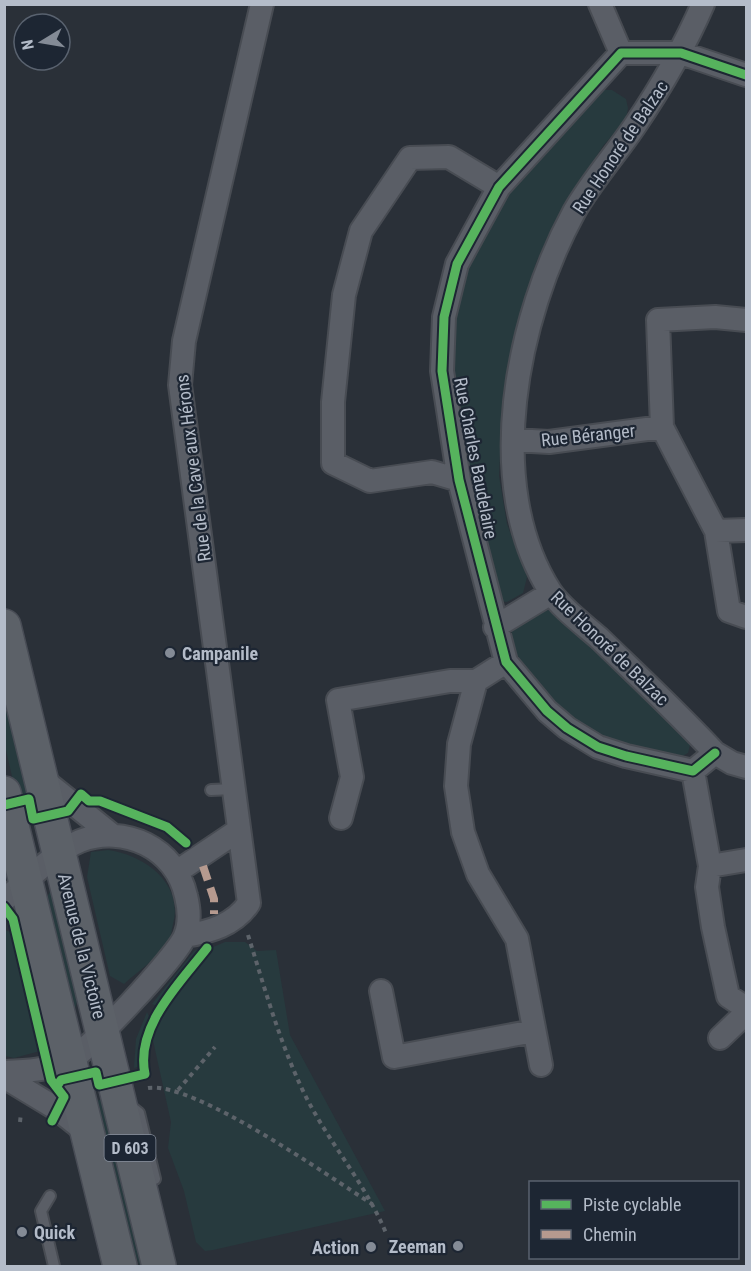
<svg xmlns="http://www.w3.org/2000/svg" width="751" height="1271" viewBox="0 0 751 1271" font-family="'Roboto Condensed',sans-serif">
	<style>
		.green { fill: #273a3e }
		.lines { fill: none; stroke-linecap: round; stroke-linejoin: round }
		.lane-casing { stroke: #484c53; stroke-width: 14 }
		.street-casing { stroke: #484c53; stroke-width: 26 }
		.primary-casing { stroke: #484c55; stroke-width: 36 }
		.path { stroke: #5d636a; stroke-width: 4; stroke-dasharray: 4.5 4.5; stroke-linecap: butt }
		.lane { stroke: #5a5e66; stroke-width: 10 }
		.street { stroke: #5a5e66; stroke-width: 22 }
		.primary { stroke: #5c6168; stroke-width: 33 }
		.quiet { stroke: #b69a8f; stroke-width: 8; stroke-dasharray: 15 8; stroke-linecap: butt }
		.cycleway-casing { stroke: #1d2633; stroke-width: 13 }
		.cycleway { stroke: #56b35d; stroke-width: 9 }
		.poi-dot { fill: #848b96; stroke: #1d2633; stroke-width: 2 }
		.labels { text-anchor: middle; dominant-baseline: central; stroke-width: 4.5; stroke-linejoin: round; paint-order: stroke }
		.shield { fill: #1d2633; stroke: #878f9c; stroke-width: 1.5 }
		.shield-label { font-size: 16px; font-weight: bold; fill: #b4bcc9 }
		.street-label { font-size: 18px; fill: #b4bcc9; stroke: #1d2633 }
		.poi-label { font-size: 18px; font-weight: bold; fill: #b4bcc9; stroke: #1d2633; text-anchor: start }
	</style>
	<rect width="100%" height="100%" fill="#2a3038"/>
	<!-- green -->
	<path class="green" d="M603,90h9l14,9 2,9 -2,11 -23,27 -48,75 -19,42 -25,88 -8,43 -4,82 8,48 20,53 -4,16 -16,9 -9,-1 -46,-190 1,-112 40,-89 100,-116z
		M550,610l15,6 126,125 -3,12c-4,2 -9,6 -13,6 -20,3 -91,-26 -108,-38 -8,-6 -14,-16 -21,-24 -27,-29 -64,-81 4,-87z
		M4,670l28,124 -15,4 -12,-52z
		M108,850c36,5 76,33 65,74 -1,5 -2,13 -5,18 -10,16 -30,29 -44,42l-14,-8 -23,-99 4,-25z
		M52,888l27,108 -7,22 -26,-119z
		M5,930l8,3 27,118 -26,7 -9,-2z
		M225,942h20l12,9 19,-1 14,85 95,176 -172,39 -8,1 -9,-9 -12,-51 -16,-43 3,-26 -19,-86 8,-19 51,-69z
		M201,948l-44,58 -5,-2 42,-53z
		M147,1012l3,7 -10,29v18l-6,2 2,-29z
		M107,1098l41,168h-8l-23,-55 -28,-108z"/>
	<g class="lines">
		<!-- lane casing -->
		<g class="lane-casing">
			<path id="lane" d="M211,790l23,-1
				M129,1105l10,8 16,66
				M50,1196l-9,15 13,55"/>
		</g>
		<!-- street casing -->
		<g class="street-casing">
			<path id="street" d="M600,4l21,49
				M703,4c-19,44 -42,83 -69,123 -19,28 -43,55 -60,85 -57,105 -92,272 -24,379 11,17 33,33 49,47 39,38 79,75 116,115l17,10 14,4
				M746,320l-31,-3 -57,3 4,107 54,104 13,80 17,6
				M514,440l35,2 113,-15
				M459,480l-27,-8 -62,9 -37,-18v-61l11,-107 17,-64 49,-73 39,-1 50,30
				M716,531l30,-1
				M495,627l56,-34
				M506,662l-30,19 -17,63 -3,42 7,46 15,42 39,65 24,126
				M715,753l-22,18 -67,-15 -28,-9 -31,-19 -20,-17 -41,-49 -47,-182 -17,-109 2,-54 13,-53 42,-77 122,-134h60l65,22
				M693,771l17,95 -3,21 6,40 15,69 18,12
				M41,778l71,57
				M341,818l11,-41 -14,-77 112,-19h26
				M710,866l36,-6
				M178,871l61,-41
				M4,900c21,-17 51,-49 76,-59 44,-17 96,7 106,55 3,12 4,28 -1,40 -8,20 -99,118 -118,126 -19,8 -42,9 -63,10
				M185,936c24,-4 50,-11 64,-33l-69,-518 4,-44 78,-337
				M381,991l13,66 140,-26
				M720,1038l26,-25
				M4,1077l53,32 29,23"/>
		</g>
		<!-- primary casing -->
		<g class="primary-casing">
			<path id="primary" d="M4,626l155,640
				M4,793l116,473"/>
		</g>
		<!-- path -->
		<path class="path" d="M248,935c17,54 32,109 57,160 24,48 60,88 81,138
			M148,1088c46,-7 180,88 224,116
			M178,1090l37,-43
			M20,1122l1,-9"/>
		<!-- lane -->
		<use href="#lane" class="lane"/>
		<!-- street -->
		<use href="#street" class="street"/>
		<!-- primary -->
		<use href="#primary" class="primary"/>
		<!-- quiet -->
		<path class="quiet" d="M203,866l11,33v15"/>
		<!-- cycleway casing -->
		<g class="cycleway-casing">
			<path id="cycleway" d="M715,753l-22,18 -67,-15 -28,-9 -31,-19 -20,-17 -41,-49 -47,-182 -17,-109 2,-54 13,-53 42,-77 122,-134h60l65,22
				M4,805l25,-6 4,20 35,-8 13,-17 8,7h11l67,26 19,16
				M4,907l9,12 38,161 13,17 -12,24
				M57,1086l4,-6 35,-8 3,13 46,-11c-10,-48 35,-91 62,-126"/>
		</g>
		<!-- cycleway -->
		<use href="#cycleway" class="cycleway"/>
	</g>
	<!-- markers -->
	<g class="poi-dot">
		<circle cx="170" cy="653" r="6"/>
		<circle cx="22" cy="1232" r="6"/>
		<circle cx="458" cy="1246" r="6"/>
		<circle cx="371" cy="1247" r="6"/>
	</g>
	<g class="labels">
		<!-- shield labels -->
		<rect class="shield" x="104.5" y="1135" width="51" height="26" rx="4.5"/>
		<g class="shield-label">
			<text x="130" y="1148">D 603</text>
		</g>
		<!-- street labels -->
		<g class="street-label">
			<text transform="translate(620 147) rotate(-56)">Rue Honoré de Balzac</text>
			<text transform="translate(588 435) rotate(-6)">Rue Béranger</text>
			<text transform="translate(476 458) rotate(79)">Rue Charles Baudelaire</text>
			<text transform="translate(193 468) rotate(-97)">Rue de la Cave aux Hérons</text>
			<text transform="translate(610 648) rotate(44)">Rue Honoré de Balzac</text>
			<text transform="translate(82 946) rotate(76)">Avenue de la Victoire</text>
		</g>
		<!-- poi labels -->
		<g class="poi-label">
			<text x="182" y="653">Campanile</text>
			<text x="34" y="1232">Quick</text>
			<text x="446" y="1246" text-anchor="end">Zeeman</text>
			<text x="359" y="1247" text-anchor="end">Action</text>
		</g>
	</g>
	<!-- border -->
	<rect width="751" height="1271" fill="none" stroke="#b4bcc9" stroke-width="12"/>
	<!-- legend -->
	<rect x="529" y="1181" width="210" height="78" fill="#1d2633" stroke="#59626f" stroke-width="1.5"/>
	<rect x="541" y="1200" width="30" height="9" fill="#56b35d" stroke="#59626f" stroke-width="1.5"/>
	<text x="583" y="1211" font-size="18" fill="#b4bcc9">Piste cyclable</text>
	<rect x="541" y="1230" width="30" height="9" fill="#b69a8f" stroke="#59626f" stroke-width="1.5"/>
	<text x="583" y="1241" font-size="18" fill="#b4bcc9">Chemin</text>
	<!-- north arrow -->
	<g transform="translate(42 42) rotate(259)"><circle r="28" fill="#1d2633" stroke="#59626f" stroke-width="1.5"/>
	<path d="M0-4.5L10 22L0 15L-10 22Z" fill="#848b96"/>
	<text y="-9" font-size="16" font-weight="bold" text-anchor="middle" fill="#b4bcc9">N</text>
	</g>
</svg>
